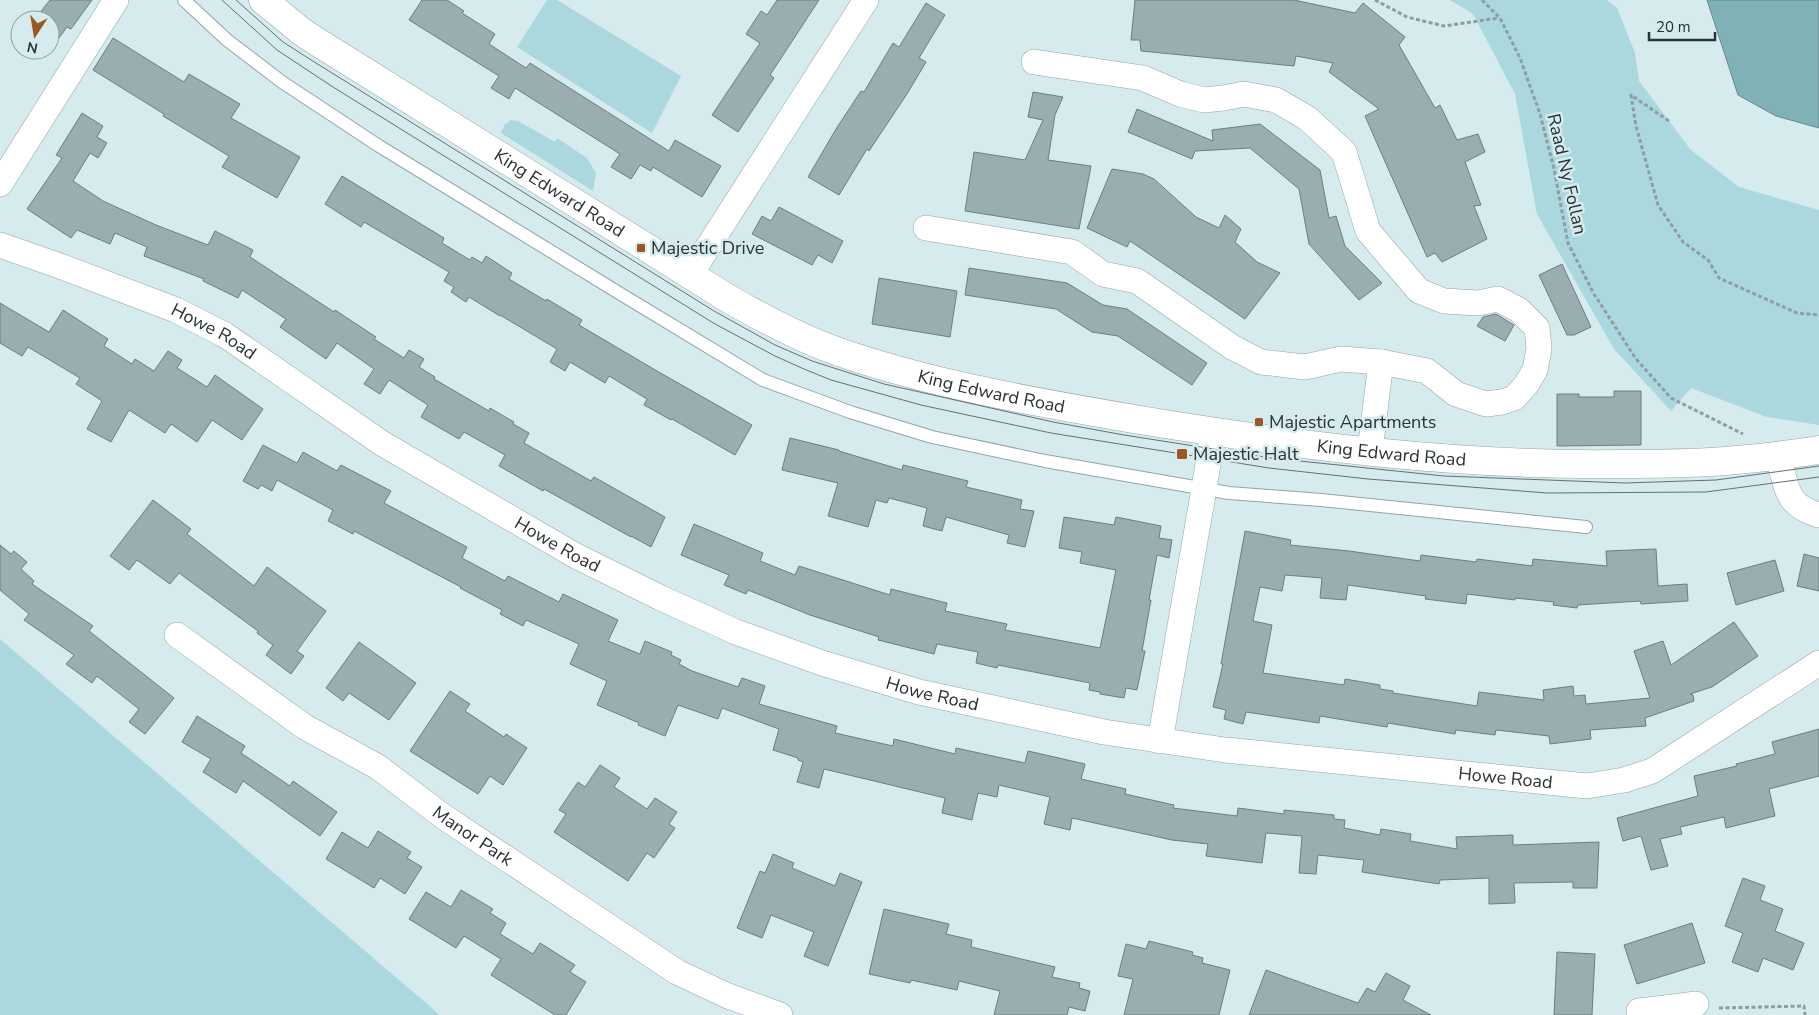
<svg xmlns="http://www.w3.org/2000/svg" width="1819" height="1015" viewBox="0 0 1819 1015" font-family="'Nunito Sans',sans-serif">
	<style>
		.green { fill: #aad8de }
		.water { fill: #7fb1b7; stroke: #668b8f }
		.building { fill: #9aaeb1; stroke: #6b7f81 }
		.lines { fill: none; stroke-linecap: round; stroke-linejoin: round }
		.service-casing { stroke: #91a5a8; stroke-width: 14 }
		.minor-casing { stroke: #91a5a8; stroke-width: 26 }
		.primary-casing { stroke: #91a5a8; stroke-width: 29 }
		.path { stroke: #8e9ea0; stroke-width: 3; stroke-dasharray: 4 2.5; stroke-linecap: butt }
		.service { stroke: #fff; stroke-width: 12 }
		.minor { stroke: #fff; stroke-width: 25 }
		.primary { stroke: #fff; stroke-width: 28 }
		.tram { stroke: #647173; stroke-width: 1 }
		.poi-dot { fill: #9a5924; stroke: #d5ebee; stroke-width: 2 }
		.labels { text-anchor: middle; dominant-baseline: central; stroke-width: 5; stroke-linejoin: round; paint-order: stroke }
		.street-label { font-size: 18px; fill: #2a3233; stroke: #d5ebee }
		.poi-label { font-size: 18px; fill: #2a3233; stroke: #d5ebee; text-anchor: start }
	</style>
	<rect width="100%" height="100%" fill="#d5ebee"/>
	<!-- green -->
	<path class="green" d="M547,0h10l124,76 -29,57 -135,-86z
		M1450,0h157l10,8 18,45 4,28 52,69 48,37 80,23v215l-52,-8 -76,-29 -20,23 -57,-62 -77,-135 -22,-120 -42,-80z
		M511,120l7,1 37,21 2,-4 30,20 9,15 -3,18 -92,-58 4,-9z
		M0,639l440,376h-440z"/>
	<!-- water -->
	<path class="water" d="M1707,0h112v128l-43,-12 -38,-21z"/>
	<!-- building -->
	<path class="building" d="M50,0h42l-21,29 -4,-2 -17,23v-30h-5l-7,-5z
		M422,0h25l17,11 -2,2 33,21 -6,10 37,24 4,-5 139,88 6,-11 46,26 -19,31 -49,-30 -2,4 -11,-6 -9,14 -20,-12 9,-13 -105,-66 -6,11 -18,-11 8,-12 -90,-56z
		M777,0h42l-49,75 4,3 -36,54 -26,-17 48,-72 -14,-9 15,-23 6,4z
		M1135,0h159l61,13 8,-10 42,34 -6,8 36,63 5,-3 17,35 21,-6 7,18 -20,10 16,43 -7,1 13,33 -45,23 -7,-9 -8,4 -62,-141 14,-7 -50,-37 4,-9 -37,-7 -2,10 -153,-15 -1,-11h-9z
		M926,3l19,12 -26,43 7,4 -19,32 -38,57 -2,-2 -28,46 -31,-18 28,-48 25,-38 3,1 29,-49 6,4z
		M113,38l71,44 5,-8 51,30 -9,14 69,39 -23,41 -55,-31 7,-11 -66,-40 1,-2 -71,-44z
		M1033,92l30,5 -8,18 -7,45 43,6 -12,63 -114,-18 9,-59 51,8 18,-40 -15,-3z
		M1137,109l76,32 -1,-11 48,-6 60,46 9,48 7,-2 9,30 37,37 -23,17 -50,-56 -10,-55 -49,-41 -55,3 -3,8 -64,-27z
		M82,113l21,13 -6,11 10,6 -9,15 -8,-5 -17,28 30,20 53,24 52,20 7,-14 38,19 -3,7 84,55 1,-2 41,27 -2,2 30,19 5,-8 15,9 -5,8 16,10 -1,2 55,32 1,-3 24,14 -1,2 16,9 -5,10 67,38 3,-4 71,40 -14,30 -20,-11v1l-87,-48 -1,2 -44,-25 6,-11 -41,-23 -5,7 -38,-22 7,-12 -39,-25 -9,14 -16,-10 10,-15 -37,-26 -11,16 -46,-32 6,-8 -44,-29 -4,8 -35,-17 1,-2 -60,-23 3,-9 -32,-14 -5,11 -33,-14 -6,8 -44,-29 35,-51 -6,-3z
		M1112,169l31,5 11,5 42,38 23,11 6,-13 16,14 -6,13 22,20 23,11 -35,46 -115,-78 -3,6 -40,-19z
		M342,176l102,62 -2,5 28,17 2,-3 10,6 4,-7 26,17 -3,6 37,22 1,-2 35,21 -3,5 78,46 95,54 -17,30 -63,-36 -1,1 -27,-15 3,-6 -38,-23 -4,7 -35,-21 -5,9 -15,-9 7,-13 -57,-34v1l-31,-19 -3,5 -15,-10 3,-5 -10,-6 5,-9 -85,-50 -3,5 -36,-23z
		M779,207l64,34 -11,22 -14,-8 -6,10 -60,-31 10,-18 9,5z
		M1562,264l29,63 -17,8h-7l-28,-60z
		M969,268l98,15 36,22 24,4 80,54 -15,22 -74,-49 -26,-4 -36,-23 -91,-14z
		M879,278l78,13 -7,46 -78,-13z
		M0,303l49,29 14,-22 45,29 -4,7 28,18 3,-5 19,12 14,-20 14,9 -5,8 30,19 8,-12 48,34 -21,31 -30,-20 -15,22 -26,-18 -6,9 -36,-23 -18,32 -24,-13 15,-28 -26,-17 4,-6 -52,-31 -6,9 -22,-13z
		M1496,314l18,11 -9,16 -28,-15 6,-9z
		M1614,391h27v54l-84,1v-52h22v3h35z
		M790,438l49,12v1l63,19 1,-5 65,16 -2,6 56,13 -2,9 14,2 -9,36 -18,-4 2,-8 -63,-18 -4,14 -19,-5 4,-18 -38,-10 -2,5 -11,-3 -8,27 -40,-11 10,-33 -56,-13z
		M263,445l34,18 6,-11 34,19 4,-6 50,26 -7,12 83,44 -5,11 43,23 3,-5 51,26 4,-8 55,26 -10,21 32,13 5,-13 27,11 -1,3 10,5 -2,4 13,7 46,16 4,-9 23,8 -6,18 78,22 -2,7 58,13 1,-7 61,15 1,-6 69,15 3,-12 57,13 -4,15 45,10 -1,5 49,11 -1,3 64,8 1,-8 46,6v-4l50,5v4l11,1 -1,8 36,7 1,-6 30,5 -1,7 47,8 -1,-12 57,-2v10l86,-3 -2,46h-24v-6l-59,1 1,20 -26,1v-26l-49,2 -1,4 -77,-12 2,-12 -46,-5 -2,19 -17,-1 3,-37 -36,-3 -4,30 -56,-7 2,-12 -36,-4 -100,-22 -2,12 -26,-6 6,-27 -51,-12 -2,12 -19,-4 -6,27 -30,-7 3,-15 -121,-29 -5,19 -22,-6 6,-20 -5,-2v-2l-25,-8 6,-21 -57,-21 -4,11 -40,-14 -13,31 -27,-11 1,-2 -42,-18 10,-24 -37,-17 9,-20 -53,-24 -3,6 -23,-12 2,-4 -42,-22 1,-1 -107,-56 -1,3 -25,-13 5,-11 -56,-30 -5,11 -11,-6 -3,4 -15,-8z
		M153,500l38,29 -4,5 67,52 13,-19 59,44 -29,40 7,5 -13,18 -25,-19 7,-10 -16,-12 1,-2 -79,-58 -9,11 -33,-24 -8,10 -19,-14z
		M1064,517l50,8 2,-8 45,9 -2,12 13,2 -3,18 -12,-3 -8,45h2l-9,51h3l-8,39 -11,-2 -2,10 -24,-4v-2l-11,-2 1,-7 -92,-18 -1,3 -21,-5 2,-11 -41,-8 -3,10 -56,-14 1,-3 -69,-22 -62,-25 -2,4 -22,-9 5,-10 -48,-20 13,-31 69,29 -3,8 35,14 4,-9 91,29 1,-6 56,14 -2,8 62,13 -2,6 95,18 16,-78 -36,-7 2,-11 -23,-4z
		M1245,531l46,9 -1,5 59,6 71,10 1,-6 55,7 1,-3 55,7 1,-7 74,7 -1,-15 50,-2 2,37 29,-2 1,17 -47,3 -1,-3 -62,4 -1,3 -24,-3 1,-3 -39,-4v2l-48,-6 -1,10 -41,-5 1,-3 -78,-11 -2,15 -26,-2 2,-20 -37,-3 -3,16 -22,-4 -7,34 19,4 -9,48 81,12 1,-6 35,6v4l13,2v2l84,13 2,-14 65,8 -1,-10 30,-4 1,10 11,-1 1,9 64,-6 -16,-47 29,-10 8,24 63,-43 24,34 -46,31 -22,7 3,1 1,6 -49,17 1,8 -56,4 1,9 -41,5 -1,-8 -53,-6 -1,5 -39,-5 -1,4 -67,-11 -1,4 -67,-11 -1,7 -73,-11 -3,12 -19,-5 2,-9 -13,-3 10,-43h-2z
		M0,545l11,9 3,-3 13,11 -6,7 13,12 -2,3 61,42 -4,5 85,67 -29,36 -16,-12 10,-13 -42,-33 -5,7 -26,-19 8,-9 -50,-35 5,-6 -29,-24z
		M1804,554l15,4v33l-22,-5z
		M1775,560l9,31 -48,14 -9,-32z
		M359,642l57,41 -27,37 -40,-27 -6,8 -17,-13z
		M450,691l20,13 -5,7 39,26 2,-3 21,14 -24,37 -13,-9 -12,18 -68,-43z
		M197,716l48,30 -4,7 49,33 3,-5 44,31 -17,24 -77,-55 -7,12 -33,-21 8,-13 -29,-17z
		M1819,729v47l-50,13 6,27 -49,12 -2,-11 -44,10 2,7 -22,5 8,27 -17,4 -10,-34 -18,5 -6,-23 81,-22 -4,-20 43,-10 -1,-2 39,-10 -3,-12z
		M600,765l20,13 -6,9 33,22 8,-11 22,14 -8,12 6,4 -21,30 -7,-5 -19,28 -74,-49 12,-18 -7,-4 19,-28 7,5z
		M378,831l33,21 -4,6 15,9 -17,27 -25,-16 -6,10 -48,-29 16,-27 26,16z
		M773,854l21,9 -2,5 43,18 5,-13 22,9 -34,84 -24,-10 10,-24 -43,-17 -9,23 -25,-10 23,-57 5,2z
		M1743,878l22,8 -5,14 23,9 -8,22 29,12 -11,27 -30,-12 -5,14 -26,-10 11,-29 -18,-7z
		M461,890l32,19 -3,4 16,10 -6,11 33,20 7,-11 35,22 -5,7 16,10 -20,33h-11l-64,-40 10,-16 -37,-23 -8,12 -47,-29 17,-27 25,15z
		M884,909l65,15 -3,10 26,6 -1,7 84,20 -3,10 28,6 -1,5 11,3 -5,20 -16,-4 -2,8h-73l6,-24 -41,-10 -2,9 -46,-10 -1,3 -41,-9z
		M1692,923l13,40 -68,21 -13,-39z
		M1149,941l44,11 -1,3 11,3 -1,5 28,7 -11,45h-95l9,-36 -15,-3 8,-32 20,5z
		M1557,952l38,2 -3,61h-38z
		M1266,970l92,33 9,-15 8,4 11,-19 24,13 -7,14 28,15h-182z"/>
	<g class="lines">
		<!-- service casing -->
		<g class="service-casing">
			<path id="service" d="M184,0l43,40 55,42 97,64 240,147 144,87 87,32 82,25 113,24 184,32 92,7 265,27"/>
		</g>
		<!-- minor casing -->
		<g class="minor-casing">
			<g id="minor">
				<path d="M0,184l116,-184"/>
				<path d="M926,228l146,24 31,22 34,7 95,66 29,15 44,5 36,-8 40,3 46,9 29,23 30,10 16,-2 12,-4 12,-13 9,-15 4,-21 -2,-21 -18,-18 -21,-11 -20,4 -34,-2 -25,-10 -51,-60 -24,-79 -37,-34 -31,-18 -32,-6 -20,4 -20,2 -24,-6 -37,-16 -109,-16"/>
				<path id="s1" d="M0,245l60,21 116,44 49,25 158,109 193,112 85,42 75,34 86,31 97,29 185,40 121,18 362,36 37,-6 28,-9 167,-108"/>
				<path d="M690,275l176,-275"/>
				<path d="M1370,451l11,-89"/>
				<path d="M1777,456c12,30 5,48 42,59"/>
				<path id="s2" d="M177,635l128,92 73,40 66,50 233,155 51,24 52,19"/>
				<path d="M1160,741l44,-252 9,-57"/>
				<path d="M1639,1011l27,-3"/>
				<path d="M1667,1015l-1,-7 30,-4"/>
			</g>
		</g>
		<!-- primary casing -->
		<g class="primary-casing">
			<g id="primary">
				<path id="s3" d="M263,0l39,32 17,11 410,256c35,20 72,40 110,53 95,33 202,51 301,68 158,26 318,46 478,44 39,0 79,0 118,-4 28,-2 55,-6 83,-10"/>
			</g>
		</g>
		<!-- path -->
		<path class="path" d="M1375,0l32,17 37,9 55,-8
			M1482,0l18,18 20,40 20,56 14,55 14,74 26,51 42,65 35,39 72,36
			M1669,121l-38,-26 5,31 22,79 25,37 25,18 11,18 78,35 22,2
			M1719,1008l85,-2 1,9"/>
		<!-- service -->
		<use href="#service" class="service"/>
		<!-- minor -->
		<use href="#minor" class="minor"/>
		<!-- primary -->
		<use href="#primary" class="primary"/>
		<!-- tram -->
		<path class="tram" d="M222,0l55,50 56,37 382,237 60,32 29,13 27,11 90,25 130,28 218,35 99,11 179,14 159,-1 113,-15
			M236,0l47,42 25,16 406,253 61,34 37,16 72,23 169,38 71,13 147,23 173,18 181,7 91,-3 103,-14"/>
	</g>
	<!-- markers -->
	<g class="poi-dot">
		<rect x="636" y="243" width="10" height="10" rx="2.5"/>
		<rect x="1254" y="417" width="10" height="10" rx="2.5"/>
		<rect x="1176" y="448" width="12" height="12" rx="2.5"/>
	</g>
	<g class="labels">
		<!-- street labels -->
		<g class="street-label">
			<text transform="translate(1567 174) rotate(77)">Raad Ny Follan</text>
			<text stroke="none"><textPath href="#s3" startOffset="354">King Edward Road</textPath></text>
			<text stroke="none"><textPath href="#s1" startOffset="231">Howe Road</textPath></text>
			<text stroke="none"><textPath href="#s3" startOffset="834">King Edward Road</textPath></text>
			<text stroke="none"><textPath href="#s3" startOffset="1239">King Edward Road</textPath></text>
			<text stroke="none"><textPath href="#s1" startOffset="636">Howe Road</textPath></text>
			<text stroke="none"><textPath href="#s1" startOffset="1041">Howe Road</textPath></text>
			<text stroke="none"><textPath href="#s1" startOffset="1621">Howe Road</textPath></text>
			<text stroke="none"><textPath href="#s2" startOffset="358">Manor Park</textPath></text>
		</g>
		<!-- poi labels -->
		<g class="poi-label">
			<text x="651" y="248">Majestic Drive</text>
			<text x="1269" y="422">Majestic Apartments</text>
			<text x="1193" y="454">Majestic Halt</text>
		</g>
	</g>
	<!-- north arrow -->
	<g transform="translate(35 35) rotate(192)"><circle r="24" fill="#d5ebee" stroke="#91a1a3"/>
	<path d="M0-4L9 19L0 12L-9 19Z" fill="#9a5924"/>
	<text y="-8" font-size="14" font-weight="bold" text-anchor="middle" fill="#2a3233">N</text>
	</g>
	<!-- scale -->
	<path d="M1649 32v8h66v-8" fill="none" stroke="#2a3233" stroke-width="2.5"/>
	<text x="1656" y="32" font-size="15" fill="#2a3233" stroke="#d5ebee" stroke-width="4" paint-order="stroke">20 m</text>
</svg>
